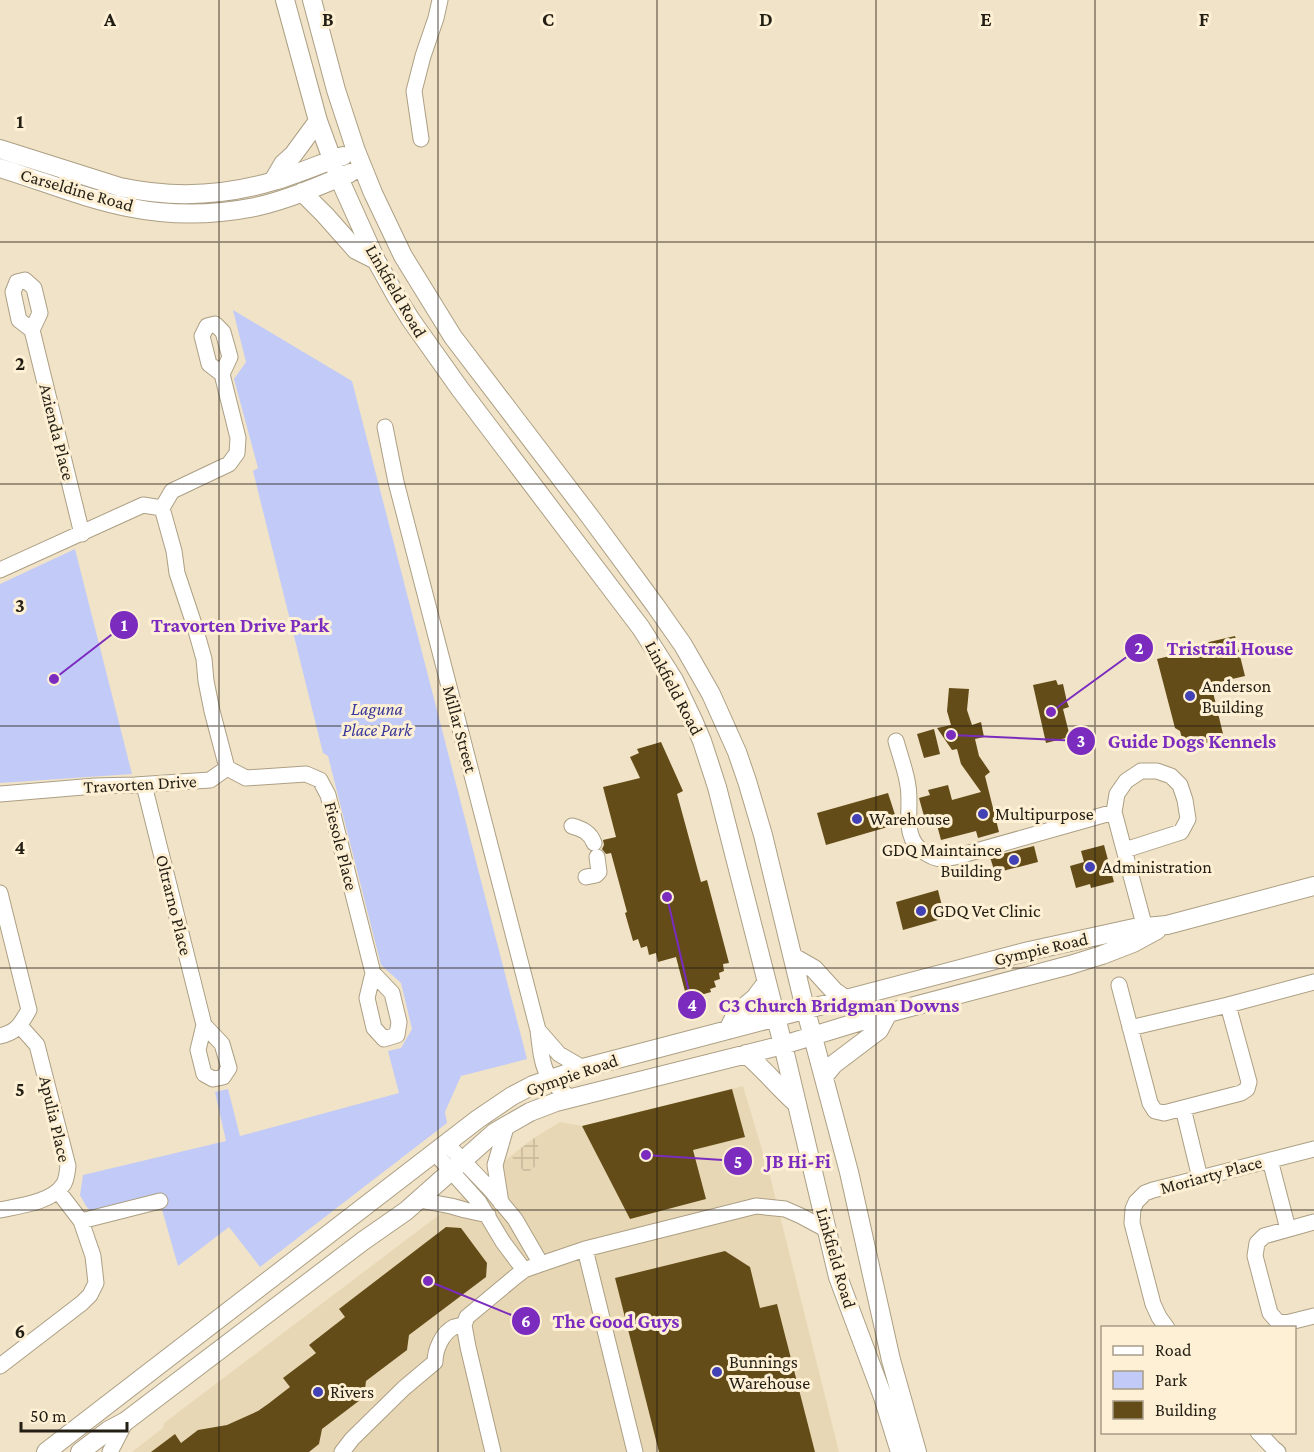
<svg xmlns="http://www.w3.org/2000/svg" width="1314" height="1452" viewBox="0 0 1314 1452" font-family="'Crimson Pro',serif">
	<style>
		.built { fill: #e8d7b5 }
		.industrial { fill: url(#industrial-grid) }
		.park { fill: #c2cbf7 }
		.building { fill: #634c17 }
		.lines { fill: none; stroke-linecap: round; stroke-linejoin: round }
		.minor-casing { stroke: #ac9f84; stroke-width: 17 }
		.major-casing { stroke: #ac9f84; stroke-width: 20 }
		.minor { stroke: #fff; stroke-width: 15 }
		.major { stroke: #fff; stroke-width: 18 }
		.grid { fill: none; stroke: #241f15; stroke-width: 1.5; stroke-opacity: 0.55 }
		.poi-dot { fill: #4241b6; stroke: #fef0d4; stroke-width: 2 }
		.labels { text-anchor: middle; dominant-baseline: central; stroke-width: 6; stroke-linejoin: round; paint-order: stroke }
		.street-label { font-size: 18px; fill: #241f15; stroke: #fef0d4 }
		.poi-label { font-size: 18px; fill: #241f15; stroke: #fef0d4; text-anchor: start }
		.park-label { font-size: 18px; font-style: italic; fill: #38399a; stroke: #fef0d4 }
		.grid-label { font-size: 20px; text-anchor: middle; font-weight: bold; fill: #241f15; stroke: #fef0d4; stroke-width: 6; stroke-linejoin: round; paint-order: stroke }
		.leader { fill: none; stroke: #7b2cbf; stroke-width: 2 }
		.callout-dot { fill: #7b2cbf; stroke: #fef0d4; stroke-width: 2 }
		.mark-label { font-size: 18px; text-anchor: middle; font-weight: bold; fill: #fff }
		.callout-label { font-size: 20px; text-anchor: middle; font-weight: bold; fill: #7b2cbf; stroke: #fef0d4; stroke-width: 6; stroke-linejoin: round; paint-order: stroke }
	</style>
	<defs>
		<pattern id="industrial-grid" width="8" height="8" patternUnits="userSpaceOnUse" patternTransform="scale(1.5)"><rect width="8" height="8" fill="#e8d7b5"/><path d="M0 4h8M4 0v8" fill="none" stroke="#c7b89b"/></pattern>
	</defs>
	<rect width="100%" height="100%" fill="#f1e3c7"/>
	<!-- built -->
	<path class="built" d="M743,1086l28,94 68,272h-707l31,-24 1,-5 271,-205 76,-62 23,-18 26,-16 22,4z"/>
	<!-- industrial -->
	<path class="industrial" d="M534,1138l5,10v15l-13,11 -15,-18z"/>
	<!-- park -->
	<path class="park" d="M233,310l119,71 175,678 -66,17 -16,36 2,11 -187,144 -31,-40 -51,39 -17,-60 -62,15 -13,-15 -6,-11 3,-20 143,-34 -11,-49 13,-3 12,47 159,-43 -11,-42 13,-3 11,-19 -11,-46 -20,-18 -53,-209 -5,-3 -70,-282 5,-3 -24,-89 12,-17z
		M75,549l57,225 -132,9v-199z"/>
	<!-- building -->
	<path class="building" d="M1235,636l10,40 -34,8 13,54 -39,11 -5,-18 -5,-3 -18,-69 44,-10 8,-7z
		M1056,680l2,5 5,-1 4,18 2,5 -6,2 7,28 -24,6 -13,-58z
		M949,688l20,1 -2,21 5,15 9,-3 3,15 -9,2 4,17 11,16 -5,4 14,56 -21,6 -2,-7 -35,9 -4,-15 -10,2 -8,-29 11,-3 -2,-5 20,-5 4,15 29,-8 -20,-28 -4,-15 -5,1 -15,-22 14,-3 -4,-14z
		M934,729l6,25 -16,4 -7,-24z
		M661,742l22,49 -6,3 24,88 6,-2 22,83 -6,1 1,7 -5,2 1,6 -6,2 2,6 -6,2 1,3 -24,7 -11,-42 -18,5 -2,-9 -7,2 -2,-9 -6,2 -3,-9 -5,2 -8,-28 2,-1 -16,-59 -5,1 -4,-5 2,-4 -1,-5 13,-3 -13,-50 37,-9 -10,-21 9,-4 -2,-4z
		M888,793l10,31 -72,21 -9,-32z
		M1104,845l10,37 -23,6 -1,-4 -14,4 -6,-22 14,-4 -3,-11z
		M1034,846l4,16 -43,11 -5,-16z
		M938,890l7,28 -42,12 -7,-28z
		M732,1089l13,48 -52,13 13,49 -76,20 -48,-93z
		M446,1227l15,1 26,35 -1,14 -77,58 -2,15 -41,31 -2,16 -42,32 -3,15 -10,8h-158l24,-18 6,9 17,-13 29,-5 31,-14 10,-7 22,-17 -7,-9 33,-25 -7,-8 36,-28 -6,-8z
		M725,1251l25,16 10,41 17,-4 38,148h-156l-44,-174z"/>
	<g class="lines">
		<!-- minor casing -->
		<g class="minor-casing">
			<path id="minor" d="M421,139l-7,-48 9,-35 13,-38 4,-18
				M25,280l9,8 6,25 -8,17 -13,-10 -6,-28 4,-10z
				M215,324l8,8 7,25 -8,17 -13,-10 -7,-28 5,-10z
				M32,330l50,204
				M385,427l11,55 142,548c4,33 4,49 33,68
				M162,508l10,-17 57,-27 8,-11 1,-15 -16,-64
				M0,570l143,-65 19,3 12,43 3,22 18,54 9,32 2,22 6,30 15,57 -17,12 -75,5 -40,1 -95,8
				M896,741c4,15 10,30 12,45 4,23 -7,52 16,66 12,8 17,8 31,5l159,-45
				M227,768l19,10 60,-4 14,6 8,15 45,178 -6,25 7,30 10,11 13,-4 2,-13 -7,-29 -19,-20
				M144,785l60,240 -6,25 6,24 9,5 10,-2 6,-9 -7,-24 -18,-19
				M572,826c10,3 18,6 22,17
				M1125,850l56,-18 7,-13 -3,-19 -5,-15 -9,-9 -14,-5h-16l-15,10 -9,13 -3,18 31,116
				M586,877l10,-2 3,-3 -2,-15
				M0,893l29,117c-9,15 -12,22 -29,26
				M1119,985l31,118 5,8 9,2 19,-5 17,70
				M1130,1028l98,-23 86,-23
				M538,1030l21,24 24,14
				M1183,1108l58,-15 6,-4 2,-7 -21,-77
				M446,1143l43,45 26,31 26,45
				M434,1152l45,50 24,40 21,28
				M1270,1160l18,69
				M419,1200l32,6 14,4 23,5
				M501,1203l-6,-38 12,-41
				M0,1210c19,-4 52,-8 63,-25 4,-5 4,-13 5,-19l-31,-121 -17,-19
				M81,1221l79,-20
				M1314,1222l-50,14 -7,7 -2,13 15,57 7,8 9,2 28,-7
				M585,1249l50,203
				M464,1325l4,22 25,105
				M1167,1328l-8,-11 -6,-13 -21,-81 1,-14 3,-7 9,-9 8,-3 161,-41
				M0,1366l82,-63 8,-8 6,-12 -3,-27 -12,-35 -23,-30
				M1258,1432l15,16 5,4
				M110,1452l16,-31
				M342,1452l10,-13 52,-51 31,-26c0,-12 7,-29 19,-35 1,0 8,-2 10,-2l3,-8 48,-40 9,-7 17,-6 44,-15 171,-43 29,3 16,7 26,14"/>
		</g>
		<!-- major casing -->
		<g class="major-casing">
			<path id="major" d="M285,0l33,121 21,57 37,82 20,36 15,24 49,69 181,239 33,52 19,40 9,21 15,46 66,258 55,232 45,120 17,55
				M312,0l24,90 20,61 17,42 30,63 50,81 138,181 64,87 28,40 28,49 26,58 10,29 16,54 39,161 47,176 42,188 26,92
				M0,149l120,38c51,11 104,9 154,-6 23,-7 46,-17 69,-25
				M0,168c43,13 88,32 132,40 40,8 82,7 123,-1 32,-7 64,-21 95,-34
				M273,181l10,-17 10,-9 25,-34
				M302,192l23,23 31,35 20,10
				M793,957l21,12 20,22 11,8
				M728,1030l8,-16 19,-16 12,-16
				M746,1054c18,15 32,33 50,49
				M824,1076l10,-12 45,-34 9,-17
				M46,1452l432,-333 34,-23 21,-11 50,-17 446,-117 105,-23 33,-3 147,-39
				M80,1452l29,-22 17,-9 237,-180 43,-30 89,-79 35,-20 26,-10 227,-57 105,-32 182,-48 32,-10 31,-12 24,-13"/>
		</g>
		<!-- minor -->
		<use href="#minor" class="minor"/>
		<!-- major -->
		<use href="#major" class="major"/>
	</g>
	<!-- grid -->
	<path class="grid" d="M219,0v1452M438,0v1452M657,0v1452M876,0v1452M1095,0v1452M0,242h1314M0,484h1314M0,726h1314M0,968h1314M0,1210h1314"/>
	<!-- markers -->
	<g class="poi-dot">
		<circle cx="1190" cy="696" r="6"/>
		<circle cx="983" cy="814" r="6"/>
		<circle cx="857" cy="819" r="6"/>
		<circle cx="1014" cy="860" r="6"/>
		<circle cx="1090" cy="867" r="6"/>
		<circle cx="921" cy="911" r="6"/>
		<circle cx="717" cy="1372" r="6"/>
		<circle cx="318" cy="1392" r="6"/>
	</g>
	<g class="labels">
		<!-- street labels -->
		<g class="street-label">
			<text transform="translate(77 190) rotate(16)">Carseldine Road</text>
			<text transform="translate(396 291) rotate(60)">Linkfield Road</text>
			<text transform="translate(57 432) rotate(76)">Azienda Place</text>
			<text transform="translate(674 688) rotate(62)">Linkfield Road</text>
			<text transform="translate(460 729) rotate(75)">Millar Street</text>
			<text transform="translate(140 784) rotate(-3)">Travorten Drive</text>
			<text transform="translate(341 846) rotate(76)">Fiesole Place</text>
			<text transform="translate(174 905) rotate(76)">Oltrarno Place</text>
			<text transform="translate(1041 949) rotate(-13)">Gympie Road</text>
			<text transform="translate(572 1075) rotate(-19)">Gympie Road</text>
			<text transform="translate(55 1119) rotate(77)">Apulia Place</text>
			<text transform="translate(1211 1175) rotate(-15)">Moriarty Place</text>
			<text transform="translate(836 1258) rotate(74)">Linkfield Road</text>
		</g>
		<!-- poi labels -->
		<g class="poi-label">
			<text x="1202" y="686">Anderson<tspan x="1202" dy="21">Building</tspan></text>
			<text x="995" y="814">Multipurpose</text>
			<text x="869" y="819">Warehouse</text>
			<text x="1002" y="850" text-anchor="end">GDQ Maintaince<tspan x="1002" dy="21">Building</tspan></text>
			<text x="1102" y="867">Administration</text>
			<text x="933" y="911">GDQ Vet Clinic</text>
			<text x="729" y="1362">Bunnings<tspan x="729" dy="21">Warehouse</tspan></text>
			<text x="330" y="1392">Rivers</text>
		</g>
		<!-- park labels -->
		<g class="park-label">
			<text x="377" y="709">Laguna<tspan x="377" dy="21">Place Park</tspan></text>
		</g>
	</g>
	<g class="grid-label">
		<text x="110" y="26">A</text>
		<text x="328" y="26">B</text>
		<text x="548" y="26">C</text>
		<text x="766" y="26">D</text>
		<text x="986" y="26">E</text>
		<text x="1204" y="26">F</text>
		<text x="20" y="128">1</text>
		<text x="20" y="370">2</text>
		<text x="20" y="612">3</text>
		<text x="20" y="854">4</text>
		<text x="20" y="1096">5</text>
		<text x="20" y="1338">6</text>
	</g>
	<!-- callouts -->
	<path class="leader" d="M54 679L124 625M1051 712L1139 648M951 735L1081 741M667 897L692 1005M646 1155L738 1161M428 1281L526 1321"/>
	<g class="callout-dot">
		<circle cx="54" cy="679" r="6"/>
		<circle cx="1051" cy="712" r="6"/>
		<circle cx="951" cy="735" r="6"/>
		<circle cx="667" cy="897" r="6"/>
		<circle cx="646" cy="1155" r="6"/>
		<circle cx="428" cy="1281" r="6"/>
		<circle cx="124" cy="625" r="15"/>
		<circle cx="1139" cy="648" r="15"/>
		<circle cx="1081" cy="741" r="15"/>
		<circle cx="692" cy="1005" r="15"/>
		<circle cx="738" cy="1161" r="15"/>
		<circle cx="526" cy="1321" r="15"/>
	</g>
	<g class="mark-label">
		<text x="124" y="631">1</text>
		<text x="1139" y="654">2</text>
		<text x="1081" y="747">3</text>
		<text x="692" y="1011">4</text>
		<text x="738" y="1168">5</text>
		<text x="526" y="1327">6</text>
	</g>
	<g class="callout-label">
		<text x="240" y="632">Travorten Drive Park</text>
		<text x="1230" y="655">Tristrail House</text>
		<text x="1192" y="748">Guide Dogs Kennels</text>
		<text x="839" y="1012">C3 Church Bridgman Downs</text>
		<text x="798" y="1168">JB Hi-Fi</text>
		<text x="616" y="1328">The Good Guys</text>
	</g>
	<!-- legend -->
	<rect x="1101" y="1326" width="195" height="108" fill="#fef0d4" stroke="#a79c88" stroke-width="1.5"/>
	<rect x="1113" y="1346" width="30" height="9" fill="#ffffff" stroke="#a79c88" stroke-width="1.5"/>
	<text x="1155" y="1356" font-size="18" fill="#241f15">Road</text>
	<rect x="1113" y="1371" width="30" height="18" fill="#c2cbf7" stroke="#a79c88" stroke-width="1.5"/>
	<text x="1155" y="1386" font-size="18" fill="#241f15">Park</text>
	<rect x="1113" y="1401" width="30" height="18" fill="#634c17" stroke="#a79c88" stroke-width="1.5"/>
	<text x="1155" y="1416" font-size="18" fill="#241f15">Building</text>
	<!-- scale -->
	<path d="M21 1422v9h106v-9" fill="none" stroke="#241f15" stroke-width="3"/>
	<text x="30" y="1422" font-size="18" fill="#241f15" stroke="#fef0d4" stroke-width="4.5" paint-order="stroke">50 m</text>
</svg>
